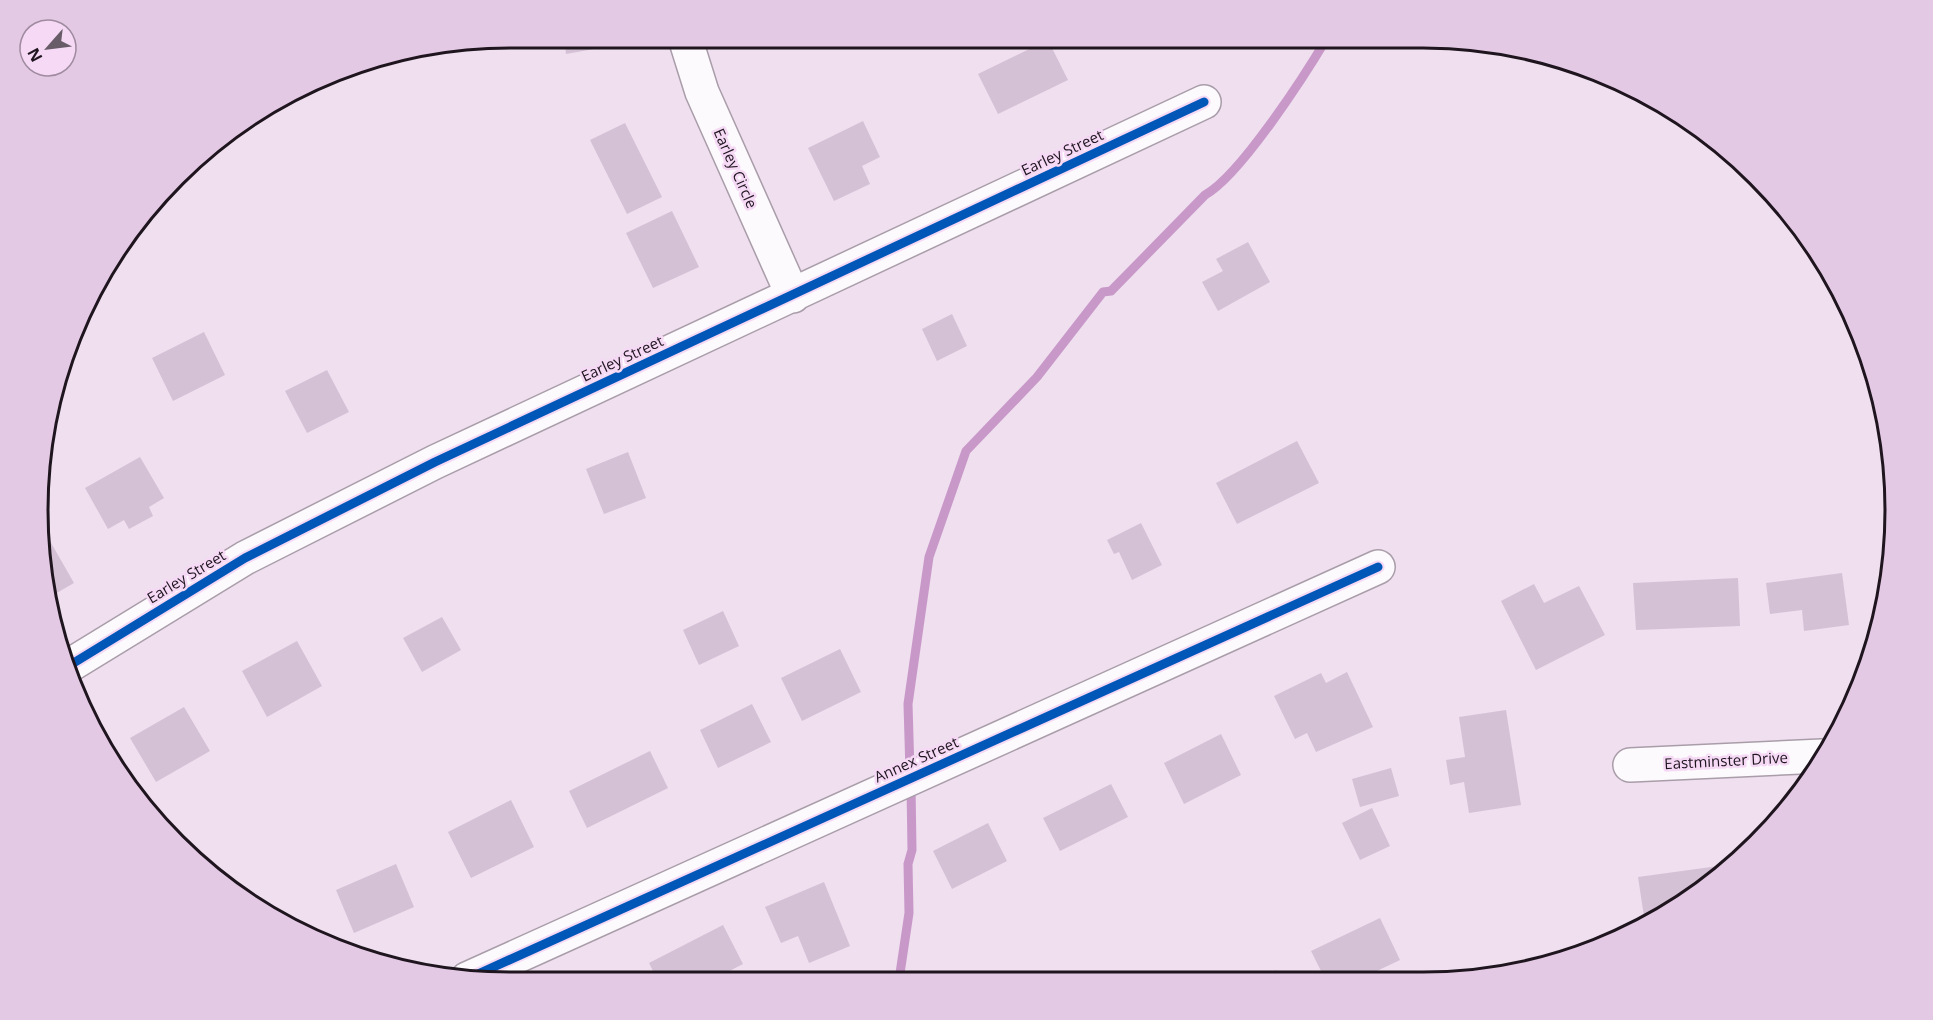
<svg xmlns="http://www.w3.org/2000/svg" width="1933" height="1020" viewBox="0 0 1933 1020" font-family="'Open Sans',sans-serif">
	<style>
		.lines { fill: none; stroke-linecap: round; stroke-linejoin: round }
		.stream { stroke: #c898c9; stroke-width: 9 }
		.building { fill: #d5c1d5 }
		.minor-casing { stroke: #a99da9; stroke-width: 36 }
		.minor { stroke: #fdfafd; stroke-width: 33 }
		.cycleway-casing { stroke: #f5d9f5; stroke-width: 13 }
		.cycleway { stroke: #0057b8; stroke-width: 9 }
		.labels { text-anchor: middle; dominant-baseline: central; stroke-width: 5; stroke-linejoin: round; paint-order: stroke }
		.street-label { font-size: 15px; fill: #1f151f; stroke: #f5d9f5 }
		.rim { fill: none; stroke: #1f151f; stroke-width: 3 }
	</style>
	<rect width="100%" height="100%" fill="#efdfef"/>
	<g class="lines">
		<!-- stream -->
		<path class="stream" d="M910,772l-2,-68 21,-147 37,-106 71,-74 66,-85 8,-1 94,-96c35,-19 100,-120 122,-157
			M899,980l10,-67 -1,-49 4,-14 -1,-64"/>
	</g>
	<!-- building -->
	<path class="building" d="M564,38h39l2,9 -39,7z
		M755,38h33v1l-32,5z
		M1048,40l20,40 -70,34 -20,-40z
		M863,121l17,36 -18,9 8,18 -36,17 -26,-53z
		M625,123l37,74 -35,17 -37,-74z
		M672,211l27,56 -46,21 -27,-55z
		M1248,242l22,40 -52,29 -16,-29 21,-11 -7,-12z
		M952,314l15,32 -30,15 -15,-32z
		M204,332l21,43 -52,26 -21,-43z
		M327,370l22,42 -42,21 -22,-42z
		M1297,441l22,42 -82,41 -21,-41z
		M628,452l18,46 -42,16 -18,-45z
		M140,457l24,41 -15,9 4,9 -24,13 -5,-9 -16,9 -23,-41z
		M1141,523l21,42 -30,15 -13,-28 -5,2 -7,-14z
		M50,541l24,42 -26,15 -8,-51z
		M1842,573l7,52 -45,6 -2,-21 -32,4 -4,-31z
		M1738,578l2,48 -104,4 -3,-47z
		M1534,584l10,19 35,-17 26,49 -69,35 -35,-69z
		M723,611l16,35 -40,19 -16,-35z
		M442,617l19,33 -39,22 -19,-34z
		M297,641l25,45 -55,31 -25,-46z
		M840,649l21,43 -59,29 -21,-43z
		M1347,672l26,55 -57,25 -9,-19 -12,6 -21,-43 47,-23 5,10z
		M752,704l19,38 -53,26 -18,-38z
		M184,707l26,44 -54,31 -26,-44z
		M1506,710l15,95 -52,8 -5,-31 -14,3 -4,-25 19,-3 -6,-40z
		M1221,734l20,41 -57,29 -20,-41z
		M650,751l18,37 -81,40 -18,-37z
		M1391,768l8,28 -39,11 -8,-28z
		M1111,784l17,33 -68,34 -17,-33z
		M511,800l23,47 -63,31 -23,-46z
		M1372,808l18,38 -30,14 -18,-37z
		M988,823l19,38 -55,28 -19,-38z
		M396,864l18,43 -60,26 -18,-43z
		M1733,864l-23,21 -65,38 -7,-46z
		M824,882l26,64 -41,17 -11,-27 -17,7 -16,-36z
		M1380,918l20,42 -40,19h-35l-14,-28z
		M723,925l20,39 -33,17h-52l-9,-18z
		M1276,970l5,9h-24z"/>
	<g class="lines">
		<!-- minor casing -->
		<g class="minor-casing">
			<path id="minor" d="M685,38l17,54 91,204
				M67,667l178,-109 190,-96 769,-360
				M1630,765l192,-9
				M467,979l911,-412"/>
		</g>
		<!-- minor -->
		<use href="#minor" class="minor"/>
		<!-- cycleway casing -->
		<g class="cycleway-casing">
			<path id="cycleway" d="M67,667l178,-109 190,-96 769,-360
				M467,979l911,-412"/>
		</g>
		<!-- cycleway -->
		<use href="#cycleway" class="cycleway"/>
	</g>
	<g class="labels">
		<!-- street labels -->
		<g class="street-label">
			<text transform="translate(1062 152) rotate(-25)">Earley Street</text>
			<text transform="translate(736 168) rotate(66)">Earley Circle</text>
			<text transform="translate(622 358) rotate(-25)">Earley Street</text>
			<text transform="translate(186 576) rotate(-31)">Earley Street</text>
			<text transform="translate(916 759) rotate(-24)">Annex Street</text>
			<text transform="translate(1726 760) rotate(-3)">Eastminster Drive</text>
		</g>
	</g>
	<!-- crop -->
	<path d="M0 0H1933V1020H0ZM510 48H1423A462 462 0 0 1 1885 510V510A462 462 0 0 1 1423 972H510A462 462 0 0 1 48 510V510A462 462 0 0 1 510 48Z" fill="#e4c9e4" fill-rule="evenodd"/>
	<path class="rim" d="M510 48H1423A462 462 0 0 1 1885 510V510A462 462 0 0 1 1423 972H510A462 462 0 0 1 48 510V510A462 462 0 0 1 510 48Z"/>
	<!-- north arrow -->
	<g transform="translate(48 48) rotate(242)"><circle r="28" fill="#f5d9f5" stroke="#9f8b9f" stroke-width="1.5"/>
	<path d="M0-4.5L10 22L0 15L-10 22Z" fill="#685c68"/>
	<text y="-9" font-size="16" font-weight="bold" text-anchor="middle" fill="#1f151f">N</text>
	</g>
</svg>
